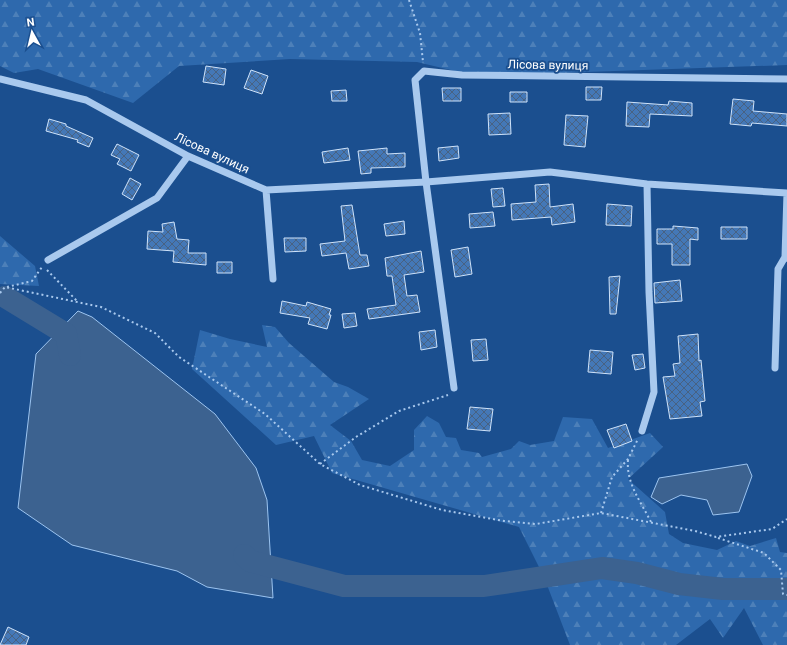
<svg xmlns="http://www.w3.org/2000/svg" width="787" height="645" viewBox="0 0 787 645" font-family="Roboto,sans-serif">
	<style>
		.forest { fill: url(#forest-firs) }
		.water { fill: #3c6290; stroke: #9cc4f0 }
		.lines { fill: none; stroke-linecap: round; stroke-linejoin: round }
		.river { stroke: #3c6290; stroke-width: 22 }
		.building { fill: url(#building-cross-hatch); stroke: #cfe3fa }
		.path { stroke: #a9c9ee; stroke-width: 2; stroke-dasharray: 2 3; stroke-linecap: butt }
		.minor { stroke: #a9c9ee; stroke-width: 7 }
		.labels { text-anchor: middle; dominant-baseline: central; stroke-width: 4; stroke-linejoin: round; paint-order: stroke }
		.street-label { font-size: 12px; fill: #fff; stroke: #1b4f8f }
	</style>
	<defs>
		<pattern id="forest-firs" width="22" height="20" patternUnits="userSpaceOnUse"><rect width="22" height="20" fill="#2e69ad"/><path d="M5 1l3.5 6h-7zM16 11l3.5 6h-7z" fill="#4d80b9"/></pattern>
		<pattern id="building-cross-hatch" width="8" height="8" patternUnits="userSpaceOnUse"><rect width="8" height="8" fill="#4478b7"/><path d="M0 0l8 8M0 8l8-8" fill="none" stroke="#486282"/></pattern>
	</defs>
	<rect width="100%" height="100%" fill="#1b4f8f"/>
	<!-- forest -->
	<path class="forest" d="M0,0h787v65l-311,11 -59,-14 -127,-3 -111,7 -46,37 -95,-34 -24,4 -14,-7z
		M0,236l35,30 4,20 -39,-2z
		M262,325l13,2 14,16 45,39 14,5 21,12 -39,26 21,16 11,19 28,6 24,-16v-20l13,-14 12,7 7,14 10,1 5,12 18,3 3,4 29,-8 8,-8 11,4 24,-4 9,-24 29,2 16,29 42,-15 13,14 -35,32 37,33 4,22 14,9 34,7 19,-9 14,5 26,-8 4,14 7,1v92h-24l-19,-37 -21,30 -13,-19 -34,26h-106l-26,-68 -25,-50 -187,-54 -18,-37 -38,9 -84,-76 8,-39 30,9 37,8z"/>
	<!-- water -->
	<path class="water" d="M78,311l14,6 123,97 41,54 11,32 6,98 -66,-11 -30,-16 -105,-26 -54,-37 18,-154z
		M747,464l5,12 -13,36 -26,3 -6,-15 -26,-5 -19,9 -11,-7 8,-19z"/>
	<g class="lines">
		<!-- river -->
		<path class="river" d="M5,297l61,37 4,21
			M244,555l6,6 94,25h140l118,-18 35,5 42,11 44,5h64"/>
	</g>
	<!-- building -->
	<path class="building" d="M206,66l20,3 -2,16 -21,-3z
		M251,70l17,6 -6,18 -18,-6z
		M586,87h16l-1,13h-15z
		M442,88h19v13h-18z
		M346,90l1,11h-15l-1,-10z
		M510,92h17v10h-17z
		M733,99l21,2 -1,10 34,3v12l-35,-3 -1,3 -21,-2z
		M669,101l23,2v13l-42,-2 -1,13 -23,-1 1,-24 41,3z
		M510,113l1,21 -22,1 -1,-21z
		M566,115l22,1 -3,31 -21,-2z
		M49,119l17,5v2l27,12 -4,9 -12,-5 1,-2 -32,-9z
		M117,144l22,11 -8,16 -14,-7 3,-5 -9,-4z
		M458,146l1,12 -20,3 -1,-13z
		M348,148l2,12 -26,3 -2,-11z
		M387,148v6l18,-1v14l-34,1v5l-10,1 -3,-23z
		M130,178l11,6 -9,16 -10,-6z
		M549,184l1,23 23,-3 2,18 -23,3 -1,-8 -39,3 -1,-16 25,-2 -1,-17z
		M503,188l2,18 -12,1 -2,-18z
		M607,204l25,2 -1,20 -25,-1z
		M352,205l8,50h7l2,11 -20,3 -3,-16 -24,3 -2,-12 25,-3 -4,-35z
		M493,212l2,14 -25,2 -1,-14z
		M404,221l1,13 -19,2 -2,-12z
		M174,222l3,17 12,1 -1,13h18v12l-33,-3 1,-11 -27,-2 1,-18 15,1 -1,-8z
		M673,226l25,2v12l-8,-1v26h-18v-21h-15v-15h16z
		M721,227h26v12h-26z
		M284,238h22v13l-21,1z
		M468,247l4,27 -17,3 -4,-27z
		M421,251l3,21 -20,3 3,21 10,-1 3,17 -51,7 -2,-10 29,-4 -4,-29h-5l-2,-18z
		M217,262h15v11h-15z
		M620,276l-4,38h-6l-1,-37z
		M680,280l2,21 -27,2 -1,-20z
		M282,301l24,5 1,-4 24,7 -2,6h2l-4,14 -19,-5 2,-6 -30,-5z
		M355,313l2,13 -13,2 -2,-14z
		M435,330l2,17 -16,3 -2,-18z
		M698,334l1,27 2,-1 4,41 -5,1 2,14 -32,3 -7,-42 12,-1 -2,-12 7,-1 -2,-27z
		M486,339l2,21 -15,1 -2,-21z
		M590,350l23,2 -2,22 -23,-2z
		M643,354l2,14 -10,2 -3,-15z
		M470,407l23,2 -3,22 -23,-2z
		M626,424l6,17 -18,7 -7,-18z
		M8,627l21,10 -3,8h-26z"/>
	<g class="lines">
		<!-- path -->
		<path class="path" d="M409,0l11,33 3,29
			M47,270l30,31
			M7,287l25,-6 10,-14
			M0,293l5,-6 96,20 54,26 24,24 86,57 55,50 40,21 82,25 62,11 32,3 65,-11 94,18 21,6 56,-8 15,-10
			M628,460c-2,23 13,42 23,62
			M320,464l36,-27 43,-26 49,-16
			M601,513l11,-36 16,-18 10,-20
			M718,538l46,15 17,17 2,24 4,1"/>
		<!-- minor -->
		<path class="minor" d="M0,79l86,21 102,56 78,34 160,-8 124,-10 97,12 140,9
			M266,190l7,89
			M787,193l-2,64 2,1
			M48,260l109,-62 31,-42
			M775,368l3,-99 7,-12
			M454,388l-28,-206 -11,-102 9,-9 38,4 325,4
			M642,431l12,-39 -5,-100 -2,-108"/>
	</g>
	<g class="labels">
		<!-- street labels -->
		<g class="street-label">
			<text transform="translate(548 65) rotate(1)">Лісова вулиця</text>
			<text transform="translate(212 153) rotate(25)">Лісова вулиця</text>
		</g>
	</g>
	<!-- north arrow -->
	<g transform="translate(32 32) rotate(352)" stroke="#1b4f8f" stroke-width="3" paint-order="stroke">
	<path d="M0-3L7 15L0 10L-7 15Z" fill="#ffffff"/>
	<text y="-6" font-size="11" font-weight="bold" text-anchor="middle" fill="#ffffff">N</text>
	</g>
</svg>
